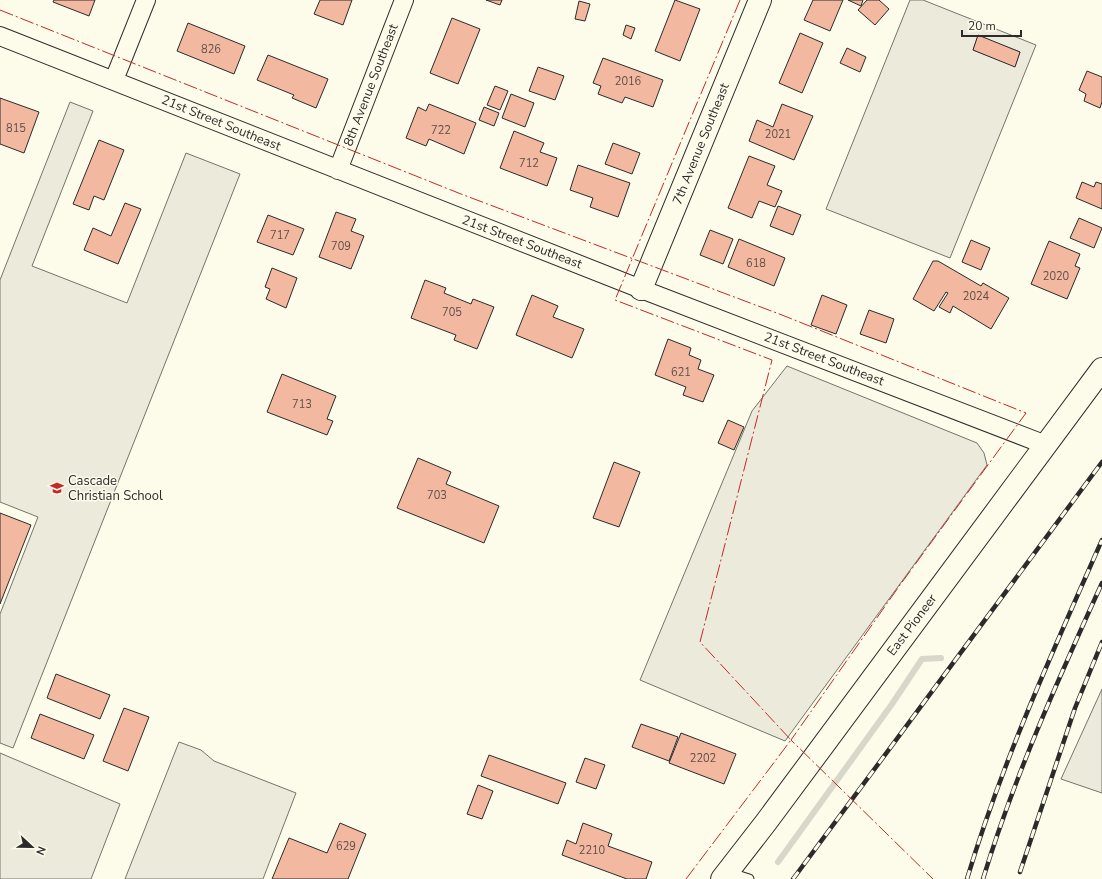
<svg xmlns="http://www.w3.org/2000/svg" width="1102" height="879" viewBox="0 0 1102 879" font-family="'Nunito Sans',sans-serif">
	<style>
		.green { fill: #ecebdb; stroke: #74746e; fill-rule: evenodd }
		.parking { fill: #eceadb; stroke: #74746e }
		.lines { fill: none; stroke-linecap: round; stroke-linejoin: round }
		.stream { stroke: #d8d7c9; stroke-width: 6 }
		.building { fill: #f2b8a0; stroke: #2b2b2b }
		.service-casing { stroke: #2b2b2b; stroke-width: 11 }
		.minor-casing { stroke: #2b2b2b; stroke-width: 20 }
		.tertiary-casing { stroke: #2b2b2b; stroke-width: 24 }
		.service { stroke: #fdfbea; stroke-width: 9 }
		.minor { stroke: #fdfbea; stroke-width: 18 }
		.tertiary { stroke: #fdfbea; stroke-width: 22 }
		.rail-casing { stroke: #2b2b2b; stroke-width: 4.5 }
		.rail { stroke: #fdfbea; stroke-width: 3; stroke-dasharray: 9; stroke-linecap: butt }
		.power { stroke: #c62828; stroke-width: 1; stroke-dasharray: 14 3 2 3; stroke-linecap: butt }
		.labels { text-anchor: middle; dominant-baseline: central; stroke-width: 3; stroke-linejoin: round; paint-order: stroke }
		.number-label { font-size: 11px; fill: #5d4e48 }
		.street-label { font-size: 13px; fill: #2b2b2b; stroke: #fdfbea }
		.poi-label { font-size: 13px; fill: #2b2b2b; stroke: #fdfbea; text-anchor: start }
	</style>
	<rect width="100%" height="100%" fill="#fdfbea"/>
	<!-- green -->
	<path class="green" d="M910,0h13l113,45 -86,213 -124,-49zM978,36l42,16 -5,14 -42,-16z
		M787,366l190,77 7,10 3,12 -202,276 -145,-61 112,-269z
		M1102,689v104l-41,-14z
		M179,742l22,8 13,11 82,32 -33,86h-138z
		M0,753l120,51 -29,75h-91z"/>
	<!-- parking -->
	<path class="parking" d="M70,102l23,9 -61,155 95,37 59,-150 54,21 -227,574 -13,-5v-129l38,-97 -38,-15v-222z"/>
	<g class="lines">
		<!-- stream -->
		<path class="stream" d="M778,862l114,-158 30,-45 19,-1"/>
	</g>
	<!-- building -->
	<path class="building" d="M54,0h41l-6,16 -36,-14z
		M320,0h32l-9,25 -29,-11z
		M486,0h16l-2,5z
		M675,0l25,9 -20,52 -25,-10z
		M813,0h30l-13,31 -26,-11z
		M848,0h15l-2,6z
		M867,0h12l10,9 -14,16 -17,-15z
		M579,1l11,3 -5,17 -10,-2z
		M452,18l28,11 -22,55 -28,-11z
		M188,23l57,23 -11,28 -57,-23z
		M626,25l9,3 -4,11 -8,-4z
		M800,33l23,10 -21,50 -23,-10z
		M978,35l42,17 -5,15 -42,-17z
		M847,48l19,9 -6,15 -20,-9z
		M268,55l60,24 -12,29 -24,-10 2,-3 -37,-15z
		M603,58l60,22 -10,27 -28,-10 -3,6 -24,-9 3,-8 -8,-3z
		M538,67l26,9 -9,24 -26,-9z
		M1087,71l15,6v25l-2,6 -16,-7 2,-7 -7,-4z
		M495,86l13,5 -8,19 -13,-5z
		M511,94l23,9 -9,24 -23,-9z
		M0,98l39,14 -15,41 -24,-9z
		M429,104l47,19 -12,31 -35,-15 -3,7 -20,-8 12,-31 8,4z
		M782,104l31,12 -19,44 -45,-19 8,-21 16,7z
		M484,107l15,6 -5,13 -15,-6z
		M514,131l30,12 -4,9 17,6 -10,28 -47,-18z
		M99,140l25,10 -20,50 -10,-4 -5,14 -16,-6z
		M613,143l27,10 -8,21 -27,-10z
		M749,156l26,10 -8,19 15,6 -7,16 -16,-6 -7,17 -24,-10z
		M578,165l52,18 -12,34 -28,-10 3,-9 -23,-8z
		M1082,182l12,5 2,-5 6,2v25l-26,-11z
		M125,203l16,6 -23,55 -34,-14 9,-22 18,8z
		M778,206l23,9 -8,20 -23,-9z
		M336,212l20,7 -5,12 13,5 -13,33 -32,-12z
		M268,215l36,14 -11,26 -36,-13z
		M1079,218l23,10 -8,20 -24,-10z
		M710,230l23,9 -10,25 -23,-9z
		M739,239l46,19 -11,28 -46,-19z
		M971,240l19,8 -9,22 -19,-8z
		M1049,241l31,13 -5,12 5,2 -13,31 -36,-15z
		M933,261h5l43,25 2,-3 26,15 -18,31 -38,-23 -3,7 -11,-6 9,-14 -2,-1 -12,19 -21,-12z
		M272,268l25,10 -11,30 -20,-9 4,-10 -5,-2z
		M425,280l21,8 -2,5 27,11 2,-5 21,8 -17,42 -23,-9 2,-5 -45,-17z
		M532,295l26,11 -5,11 31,12 -12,29 -56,-23z
		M822,295l25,10 -11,29 -25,-9z
		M869,310l25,9 -8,24 -26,-9z
		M668,339l23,9 -2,7 12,5 -3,9 16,6 -11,27 -20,-7 3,-8 -31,-12z
		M282,374l54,22 -9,23 6,2 -6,14 -60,-23z
		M728,420l16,7 -10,23 -16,-7z
		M418,458l33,14 -5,12 53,22 -15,37 -87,-35z
		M614,462l26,10 -21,55 -26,-9z
		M0,513l31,12 -31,79z
		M56,674l54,21 -10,24 -53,-21z
		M124,708l25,9 -21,54 -25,-10z
		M40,714l54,21 -10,24 -53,-21z
		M641,724l37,13 -9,24 -37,-14z
		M681,733l55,21 -12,30 -55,-21z
		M489,755l77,28 -8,21 -77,-28z
		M585,758l20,7 -9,24 -20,-7z
		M478,785l15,6 -11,28 -15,-5z
		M340,823l26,11 -18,45h-76l17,-41 38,15z
		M583,823l29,11 -4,12 44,16 -6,17h-19l-65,-24 5,-15 9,4z"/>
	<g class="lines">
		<!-- service casing -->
		<g class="service-casing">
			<path id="service" d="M727,872l22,7"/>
		</g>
		<!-- minor casing -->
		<g class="minor-casing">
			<path id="minor" d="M0,36l641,253 405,156
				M114,80l32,-80
				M338,170l66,-170"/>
		</g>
		<!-- tertiary casing -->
		<g class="tertiary-casing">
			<path id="tertiary" d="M641,289l119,-289
				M722,879l45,-58 335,-452"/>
		</g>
		<!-- service -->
		<use href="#service" class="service"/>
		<!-- minor -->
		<use href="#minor" class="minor"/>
		<!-- tertiary -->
		<use href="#tertiary" class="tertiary"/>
		<!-- rail casing -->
		<g class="rail-casing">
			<path id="rail" d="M1020,872l55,-164 27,-66
				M793,879l309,-417
				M967,879c35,-117 86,-228 135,-339
				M983,879c31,-102 75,-199 119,-296"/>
		</g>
		<!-- rail -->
		<use href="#rail" class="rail"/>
		<!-- power -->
		<path class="power" d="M0,10l461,184 321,121 244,98 -126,172 -109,155 142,139
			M686,879l105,-139 -91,-98 72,-282 -157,-60 125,-300"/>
	</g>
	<!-- icons -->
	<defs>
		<g id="school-bare" transform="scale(1.08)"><path d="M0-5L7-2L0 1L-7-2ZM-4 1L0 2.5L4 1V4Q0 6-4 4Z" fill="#c62828" stroke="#fdfbea" stroke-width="2.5" paint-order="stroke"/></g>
	</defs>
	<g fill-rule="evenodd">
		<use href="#school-bare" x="57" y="488"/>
	</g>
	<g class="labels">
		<!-- number labels -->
		<g class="number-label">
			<text x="211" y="49">826</text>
			<text x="628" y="81">2016</text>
			<text x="16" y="128">815</text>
			<text x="441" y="130">722</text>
			<text x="778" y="134">2021</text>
			<text x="529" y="163">712</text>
			<text x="280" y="235">717</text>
			<text x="341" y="246">709</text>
			<text x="756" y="263">618</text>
			<text x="1056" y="276">2020</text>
			<text x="976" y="296">2024</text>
			<text x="452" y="312">705</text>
			<text x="681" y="372">621</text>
			<text x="302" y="404">713</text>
			<text x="437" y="495">703</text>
			<text x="703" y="758">2202</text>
			<text x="346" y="846">629</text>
			<text x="592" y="850">2210</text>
		</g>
		<!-- street labels -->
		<g class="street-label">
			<text transform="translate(371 85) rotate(-69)">8th Avenue Southeast</text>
			<text transform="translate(221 123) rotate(22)">21st Street Southeast</text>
			<text transform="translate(701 144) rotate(-68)">7th Avenue Southeast</text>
			<text transform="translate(522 242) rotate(21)">21st Street Southeast</text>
			<text transform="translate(824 359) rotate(21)">21st Street Southeast</text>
			<text transform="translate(912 625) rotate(-53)">East Pioneer</text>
		</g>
		<!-- poi labels -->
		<g class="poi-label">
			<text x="68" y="481">Cascade<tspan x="68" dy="15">Christian School</tspan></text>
		</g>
	</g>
	<!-- north arrow -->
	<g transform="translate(32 847) rotate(112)" stroke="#fdfbea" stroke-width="3" paint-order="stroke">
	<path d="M0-3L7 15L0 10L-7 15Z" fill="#2b2b2b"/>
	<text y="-6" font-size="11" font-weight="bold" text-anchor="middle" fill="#2b2b2b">N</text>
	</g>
	<!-- scale -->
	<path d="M962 30v6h59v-6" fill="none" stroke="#2b2b2b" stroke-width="2"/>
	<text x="968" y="30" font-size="12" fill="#2b2b2b" stroke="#fdfbea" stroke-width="3" paint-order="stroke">20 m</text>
</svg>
